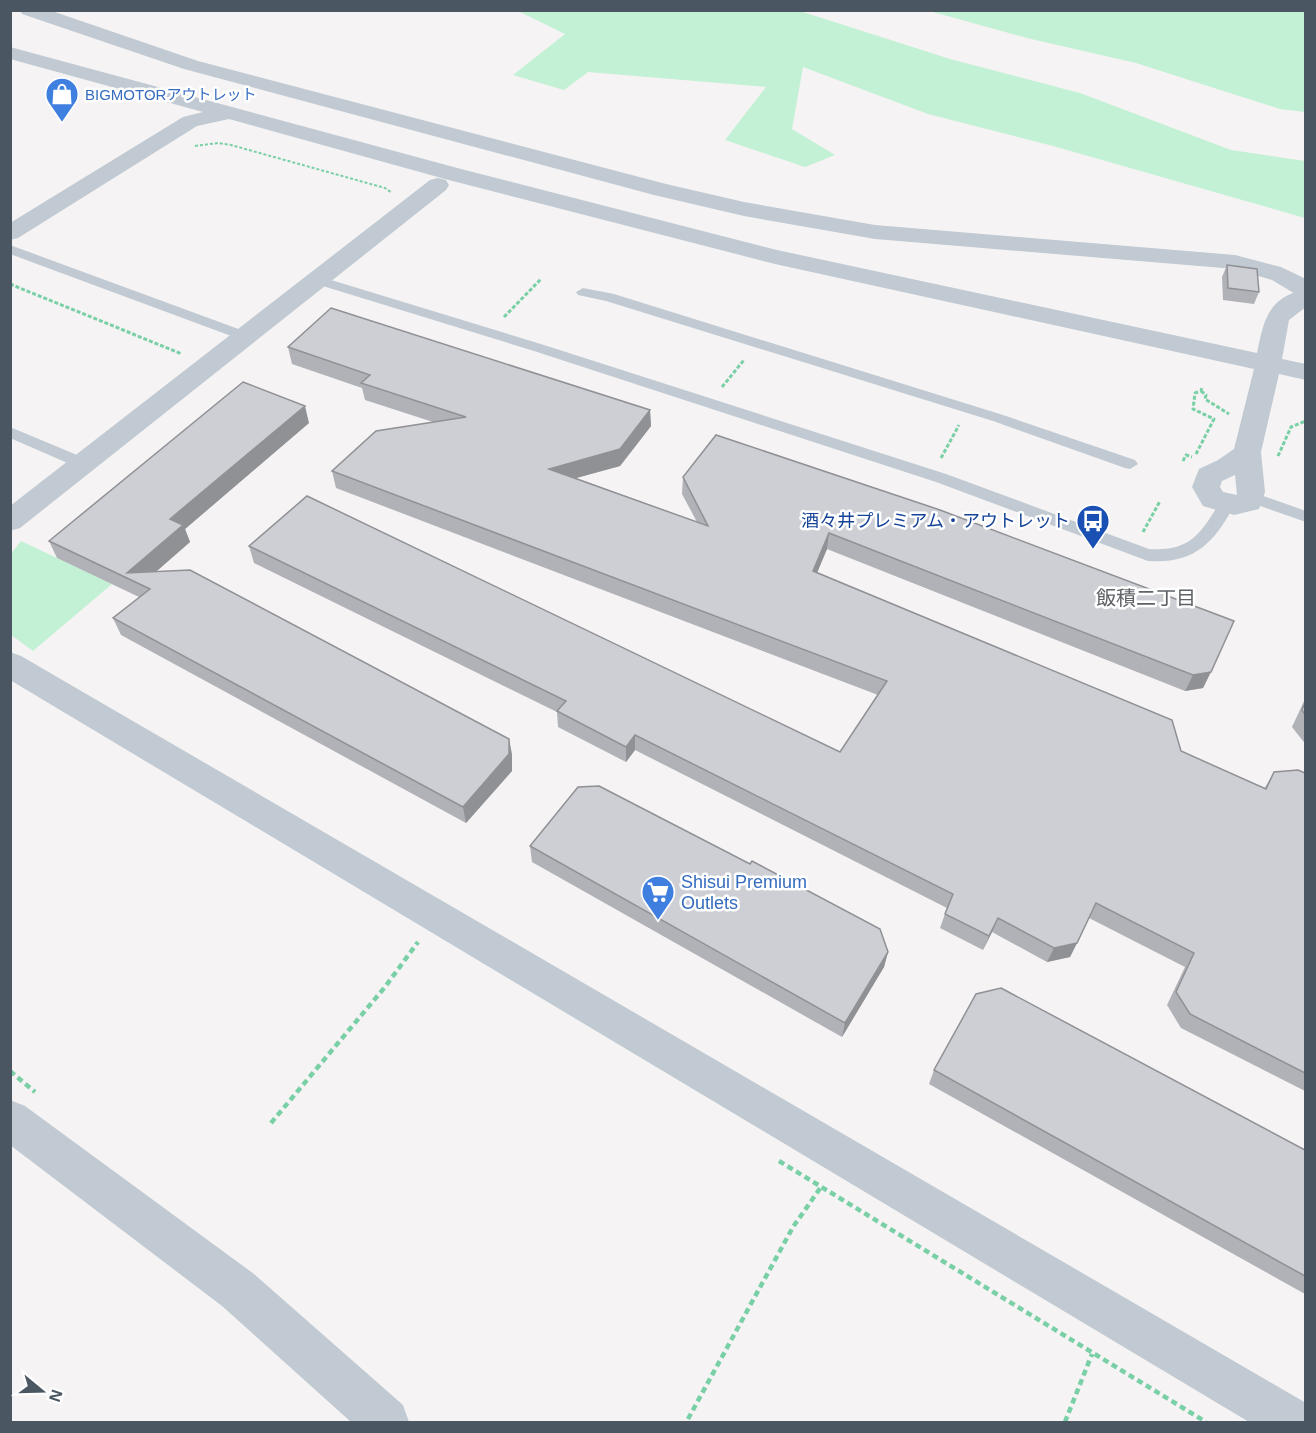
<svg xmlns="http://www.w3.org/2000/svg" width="1316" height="1433" viewBox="0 0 1316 1433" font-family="Arial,'Noto Sans JP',sans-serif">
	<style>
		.green { fill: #c3f1d5 }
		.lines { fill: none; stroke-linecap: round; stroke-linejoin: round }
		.path-far2 { stroke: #7ad0a6; stroke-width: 2; stroke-dasharray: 3 2; stroke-linecap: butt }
		.path-far1 { stroke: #7ad0a6; stroke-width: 3; stroke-dasharray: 4 2; stroke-linecap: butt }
		.path { stroke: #7ad0a6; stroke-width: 4.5; stroke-dasharray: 6 4; stroke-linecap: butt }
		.service { fill: #c1cad2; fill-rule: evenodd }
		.minor { fill: #c1cad2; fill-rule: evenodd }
		.tertiary { fill: #c1cad2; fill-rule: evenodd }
		.wall { fill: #b0b2b7 }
		.shaded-wall { fill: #909195 }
		.building { fill: #cdcfd5; stroke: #909195; stroke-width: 1.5 }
		.labels { text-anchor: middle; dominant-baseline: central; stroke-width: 5; stroke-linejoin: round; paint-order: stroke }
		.far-shop-label { font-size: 15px; fill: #366cbe; stroke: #fff; text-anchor: start }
		.transit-label { font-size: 18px; fill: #164399; stroke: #fff; text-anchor: end }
		.shop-label { font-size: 18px; fill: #366cbe; stroke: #fff; text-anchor: start }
		.neighbourhood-label { font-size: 20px; fill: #5f6368; stroke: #fff }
	</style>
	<rect width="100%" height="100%" fill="#f5f3f3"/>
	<!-- green -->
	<path class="green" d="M518,11h282l150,48 130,34 151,57 74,11v57l-252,-72 -125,-32 -125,-47 -11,62 43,26 -30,12 -80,-27 41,-53 -178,-15 -24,18 -51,-15 52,-41z
		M929,11h376v101l-25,-3 -144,-46 -105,-24z
		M21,541l91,43 -79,67 -22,-16 -1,-80z"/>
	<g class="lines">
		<!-- path-far2 -->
		<path class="path-far2" d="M195,146l23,-3 13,2 154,43 7,5"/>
		<!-- path-far1 -->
		<path class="path-far1" d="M10,284l172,70
			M504,317l37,-38
			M722,387l22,-27
			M1201,391l5,4 -1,4 24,15
			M1196,454l18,-35 -21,-10 2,-16 6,-2 1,-4
			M1278,456l13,-29 15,-6
			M941,458l18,-33
			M1183,461l3,-6 6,2
			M1143,532l17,-31"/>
		<!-- path -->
		<path class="path" d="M10,1071l25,21
			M271,1123l114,-136 33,-45
			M779,1161l427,261
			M688,1419l105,-192 28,-40
			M1065,1422l27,-68"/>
		<!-- service -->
		<path class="service" d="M10,245l242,89 2,3 -7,4 -5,-1 -232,-86z
			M318,276l226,69 402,129 203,75c42,3 53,-17 72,-49h12l2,4c-21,39 -40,60 -87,57l-212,-79 -402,-131 -221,-68 -2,-3 2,-3z
			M583,288l31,6 389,121 132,45 3,4 -8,5 -5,-1 -132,-47 -387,-120 -28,-6 -2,-3z
			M10,427l79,33 3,4 -3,4h-10l-69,-30z
			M1252,492l54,19v11l-60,-21 -2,-4 2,-4z"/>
		<!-- minor -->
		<path class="minor" d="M20,10h29l149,51 468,123 78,18 131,23 360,30 46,12 25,12v18l-9,-2 -25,-15 -37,-11 -360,-30 -131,-23 -90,-21 -470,-126 -162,-55z"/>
		<!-- tertiary -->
		<path class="tertiary" d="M10,47l451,122 316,81 480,103c7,-33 10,-55 49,-64v18l-17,13 -7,39 24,5v16l-27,-6 -18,78 4,40 -6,17 -25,6 -31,-9 -11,-19 7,-18 19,-9 16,-11 20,-80 -479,-105 -330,-85 -216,-60 -32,7 -179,112 -8,2v-17l173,-106 20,-5 -193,-53zM1235,475l2,20 -14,-3 -3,-5 2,-6z
			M438,178l8,2 3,5 -3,5 -426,338 -10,3v-25l420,-326z
			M10,652l11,4 1285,747v19h-57l-1239,-742z
			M10,1100l15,6 229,168 149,131 6,17h-58l-129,-116 -212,-161z"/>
	</g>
	<!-- wall -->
	<path class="wall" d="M1227,265l32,27 -5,12 -31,-4 -1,-23z
		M288,347l362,63 1,16 -31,40 -44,12 121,44 -15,-28 1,-17 551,144 -31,67 -18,3 -358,-142 -10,24 364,178 83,38 10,-17 31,1v318l-124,-63 -14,-23 18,-38 -96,-49 -19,39 -23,5 -55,-30 -9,18 -43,-22 7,-20 -312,-158 -9,12 -68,-35 -1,-15 -303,-149 -5,-17 591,206 38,-57 -542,-207 -4,-17 101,-49 -68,-22 -3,-12 -70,-24z
		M309,423l-124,106 5,13 -35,30 354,167 3,16v16l-46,52 -345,-188 -8,-17 26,-21 -82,-39 -8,-17z
		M1305,699v44l-2,-2 -11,-14z
		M530,846l358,106 -4,15 -42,70 -310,-175z
		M934,1070l371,80v144l-376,-210z"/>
	<!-- shaded-wall -->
	<path class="shaded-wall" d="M305,406l4,17 -124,106 5,13 -49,43 -14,-12 43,-54z
		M650,410l1,16 -31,40 -69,19 -2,-16z
		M829,533l-2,16 -16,38 2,-16z
		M1211,672l-8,16 -18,3 8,-16z
		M635,735v15l-9,12v-15z
		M509,739l3,16v16l-46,52 -3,-16z
		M998,918l-6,14 -9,18 6,-14z
		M1077,943l-7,14 -23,5 7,-14z
		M888,952l-4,15 -42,70 3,-14z"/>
	<!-- building -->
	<path class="building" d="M1227,265l30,4 2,23 -31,-4z
		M331,308l319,102 -30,39 -71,20 159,57 -25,-49 33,-42 224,75 294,111 -23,51 -18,3 -364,-142 -16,38 359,149 9,31 85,38 8,-17 24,-2 7,3v300l-115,-59 -14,-22 18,-39 -98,-50 -19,40 -23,5 -56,-30 -9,18 -44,-22 8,-20 -318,-159 -9,12 -69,-36 9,-10 -317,-155 58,-50 533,256 47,-71 -555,-210 44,-40 90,-14 -105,-34 9,-8 -82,-28z
		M243,382l62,24 -135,113 13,6 -56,48 63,-3 319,169v15l-46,53 -350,-189 37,-29 -101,-48z
		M1305,703v12l-3,-5z
		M599,786l151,78 2,-3 128,68 8,23 -43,71 -315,-177 48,-59z
		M1001,988l304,162v126l-371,-206 42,-76z"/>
	<!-- icons -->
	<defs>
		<g id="shop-pin" transform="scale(1.725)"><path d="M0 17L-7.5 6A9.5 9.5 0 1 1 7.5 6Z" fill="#3f7fe0" stroke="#fff"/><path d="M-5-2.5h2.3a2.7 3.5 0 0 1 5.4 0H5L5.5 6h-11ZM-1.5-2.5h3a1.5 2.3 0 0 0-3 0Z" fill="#fff"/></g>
		<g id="bus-pin" transform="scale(1.725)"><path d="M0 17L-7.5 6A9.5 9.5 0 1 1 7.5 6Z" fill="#1a4fb4" stroke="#fff"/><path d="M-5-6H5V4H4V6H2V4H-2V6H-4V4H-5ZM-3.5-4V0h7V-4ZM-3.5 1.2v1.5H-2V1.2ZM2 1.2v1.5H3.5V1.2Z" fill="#fff"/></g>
		<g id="supermarket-pin" transform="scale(1.725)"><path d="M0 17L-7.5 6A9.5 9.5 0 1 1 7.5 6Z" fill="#3f7fe0" stroke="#fff"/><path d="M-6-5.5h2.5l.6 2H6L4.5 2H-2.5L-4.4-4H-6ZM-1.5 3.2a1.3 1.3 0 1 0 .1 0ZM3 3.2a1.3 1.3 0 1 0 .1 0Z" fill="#fff"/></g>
	</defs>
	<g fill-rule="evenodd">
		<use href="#shop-pin" x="62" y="94"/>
		<use href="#bus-pin" x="1093" y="521"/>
		<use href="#supermarket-pin" x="658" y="892"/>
	</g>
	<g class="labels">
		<!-- far-shop labels -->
		<g class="far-shop-label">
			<text x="85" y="94">BIGMOTORアウトレット</text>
		</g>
		<!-- transit labels -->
		<g class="transit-label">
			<text x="1070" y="521">酒々井プレミアム・アウトレット</text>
		</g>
		<!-- shop labels -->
		<g class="shop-label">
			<text x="681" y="882">Shisui Premium<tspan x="681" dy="21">Outlets</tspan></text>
		</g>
		<!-- neighbourhood labels -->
		<g class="neighbourhood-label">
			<text x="1146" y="598">飯積二丁目</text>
		</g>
	</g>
	<!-- border -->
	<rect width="1316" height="1433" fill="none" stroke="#4a5661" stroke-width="24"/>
	<!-- north arrow -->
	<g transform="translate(42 1391) rotate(109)" stroke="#ffffff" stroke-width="4.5" paint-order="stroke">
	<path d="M0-4.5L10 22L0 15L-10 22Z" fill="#4a5661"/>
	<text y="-9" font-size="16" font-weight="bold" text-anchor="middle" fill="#4a5661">N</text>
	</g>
</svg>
